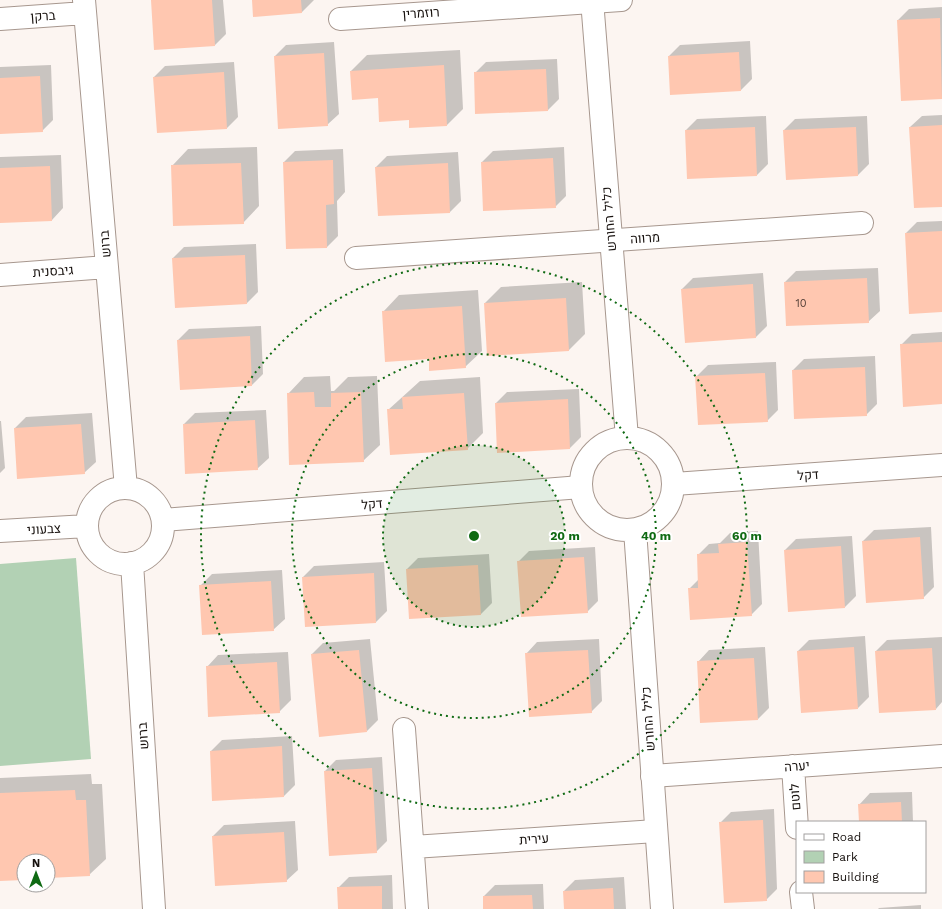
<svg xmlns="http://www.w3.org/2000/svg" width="942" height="909" viewBox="0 0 942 909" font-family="'Work Sans',Heebo,sans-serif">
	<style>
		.green { fill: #b2d1b4 }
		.shadow { fill: #0003 }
		.building { fill: #ffc7b0 }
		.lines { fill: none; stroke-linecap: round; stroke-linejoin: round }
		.minor-casing { stroke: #a7978e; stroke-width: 24 }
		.tertiary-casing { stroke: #a7978e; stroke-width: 24 }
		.minor { stroke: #fff; stroke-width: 22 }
		.tertiary { stroke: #fff; stroke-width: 22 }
		.ring { fill: none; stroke: #0f6a13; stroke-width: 2; stroke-dasharray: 2 4 }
		.labels { text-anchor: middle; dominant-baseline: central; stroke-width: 4; stroke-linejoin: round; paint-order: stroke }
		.number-label { font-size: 11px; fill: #513e36 }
		.street-label { font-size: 13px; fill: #17110e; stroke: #fff }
		.centre { fill: #0f6a13; stroke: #fff; stroke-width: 2 }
		.ring-label { font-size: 12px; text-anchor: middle; font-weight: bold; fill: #0f6a13; stroke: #fff; stroke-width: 4; stroke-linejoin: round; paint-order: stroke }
	</style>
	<rect width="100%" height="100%" fill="#fcf5f1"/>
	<!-- green -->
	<path class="green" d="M76,558l15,201 -91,7v-202z"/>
	<!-- shadow -->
	<path class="shadow" d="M152,0h71l3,34 -11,11z
		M253,0h61l-12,12 -48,3z
		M942,7v91l-40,2 -4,-80 11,-11z
		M750,41l2,38 -11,11 -72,-34 11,-11z
		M334,42l5,72 -12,11 -52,-69 11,-11z
		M460,50l3,59 -16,16 -68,-28 -28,-26 16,-16z
		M557,59l2,40 -11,11 -73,-37 11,-11z
		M234,62l4,55 -11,11 -73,-51 11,-11z
		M51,65l2,55 -11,11 -42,2v-66z
		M942,115v91l-32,-79 12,-11z
		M766,116l2,48 -11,11 -71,-45 11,-11z
		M867,116l2,48 -11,11 -71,4 -3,-49 11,-11z
		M257,147l2,59 -16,17 -71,-57 16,-17z
		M564,147l2,49 -11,11 -73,-45 11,-11z
		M343,149l2,43 -8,9 1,35 -11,11 -40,1 -3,-86 11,-11z
		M458,152l3,49 -11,11 -74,-45 11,-11z
		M61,155l2,53 -11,12 -52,2v-65z
		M942,221v90l-36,-78 11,-11z
		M256,244l2,48 -11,11 -71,4 -3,-49 11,-11z
		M878,268l2,43 -12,11 -83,-40 11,-11z
		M763,273l4,53 -11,11 -70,5 -4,-53 11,-11z
		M582,282l3,52 -16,16 -84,-47 16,-16z
		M478,290l4,61 -17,16 -35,-9 -47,-46 16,-17z
		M261,326l2,48 -11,11 -74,-45 11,-11z
		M942,332v71l-41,-58 11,-11z
		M875,356l2,48 -11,11 -73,-45 11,-11z
		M776,362l2,48 -11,11 -71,-44 12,-12z
		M330,376l1,15h3l14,-14 29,-1 3,69 -17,16 -75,-67 16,-17z
		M480,377l3,56 -16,16 -79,-39 32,-29z
		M579,389l2,48 -11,11 -74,-45 11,-11z
		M266,410l3,48 -12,11 -73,-45 11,-11z
		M92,413l4,49 -12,11 -69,-45 11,-11z
		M0,421h1l4,47 -5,5z
		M931,527l3,60 -11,11 -60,-57 11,-11z
		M758,531l4,73 -11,11 -62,-26 10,-10 -1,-24 11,-11 11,-1 10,-10z
		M852,536l4,60 -11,11 -60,-57 11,-11z
		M595,547l3,54 -11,11 -69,-50 11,-11z
		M489,554l3,49 -11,11 -71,4 -3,-49 11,-11z
		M384,562l3,49 -11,11 -73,-45 11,-11z
		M282,570l3,49 -12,11 -73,-44 12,-12z
		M865,636l4,61 -11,11 -60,-57 11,-11z
		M942,637v65l-6,7 -60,-58 11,-11z
		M370,639l8,81 -11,11 -55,-77 11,-11z
		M599,639l3,62 -11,11 -65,-58 11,-12z
		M765,647l4,61 -11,11 -60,-57 11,-12z
		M288,652l3,48 -12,12 -72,-45 11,-12z
		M292,736l3,49 -11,11 -73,-45 11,-11z
		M382,757l5,84 -11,11 -51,-81 11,-11z
		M91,774l1,10h10l4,75 -17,16 -41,2v-16h-24v18l-24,1v-102z
		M912,792l1,30h-53l-1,-17 11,-12z
		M774,809l3,80 -11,11 -46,-77 11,-11z
		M295,821l3,49 -12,11 -73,-45 11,-11z
		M392,875l1,34h-54l-1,-21 11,-11z
		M624,877l2,32h-61l-1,-18 11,-11z
		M543,884l1,25h-60v-13l11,-11z
		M921,905v4h-43l1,-1z"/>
	<!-- building -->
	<path class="building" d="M151,0h61l3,46 -61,4z
		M252,0h49l1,13 -49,4z
		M940,18l2,81 -41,2 -4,-81z
		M739,52l2,39 -71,4 -2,-39z
		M324,53l4,73 -50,3 -4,-73z
		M444,65l3,61 -38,2v-8l-30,2 -1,-24 -26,2 -2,-29z
		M546,69l2,42 -73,3 -1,-42z
		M224,72l3,57 -70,4 -4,-56z
		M40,76l3,56 -43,2v-56z
		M942,125v82l-28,1 -5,-81z
		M755,127l2,49 -70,3 -2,-49z
		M856,127l2,49 -72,4 -3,-50z
		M553,158l3,50 -73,3 -2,-49z
		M333,160l1,44 -8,1 1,43 -41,1 -3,-87z
		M241,163l3,61 -71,2 -2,-61z
		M448,163l2,50 -72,3 -3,-49z
		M50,166l2,55 -52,2v-55z
		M942,231v81l-33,2 -4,-81z
		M245,255l2,49 -72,4 -3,-50z
		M867,278l2,45 -83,3 -2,-44z
		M753,284l3,54 -71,5 -4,-54z
		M566,298l3,53 -82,5 -3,-53z
		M462,306l4,62 -37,3v-12l-44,3 -3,-51z
		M250,336l2,50 -72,4 -3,-50z
		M942,342v62l-39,3 -3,-63z
		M865,367l2,49 -73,3 -2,-49z
		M765,373l3,49 -70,3 -3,-49z
		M314,392l1,15h16v-14l30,-1 3,70 -75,3 -2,-72z
		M464,393l4,57 -78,5 -3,-46h16l-1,-12z
		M568,399l2,50 -73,4 -2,-50z
		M255,420l3,50 -73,4 -2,-50z
		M81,424l4,50 -68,5 -3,-51z
		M920,537l4,62 -58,4 -4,-62z
		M747,542l5,74 -62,4 -2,-32h10l-1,-34 22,-1 -1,-9z
		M841,546l4,62 -57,4 -4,-62z
		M584,557l4,56 -67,4 -4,-56z
		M478,565l3,50 -72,4 -3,-50z
		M374,573l2,50 -71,4 -3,-50z
		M271,581l3,50 -72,4 -3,-50z
		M854,647l4,62 -57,4 -4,-62z
		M932,648l4,62 -57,3 -4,-62z
		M359,650l8,82 -48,5 -8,-83z
		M588,650l4,63 -63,4 -4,-64z
		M754,658l4,62 -58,3 -3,-62z
		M277,662l3,51 -72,4 -2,-51z
		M282,746l2,51 -72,4 -2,-50z
		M372,768l5,85 -48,3 -5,-85z
		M75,790l1,10h10l4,76 -42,2v-17h-24v19l-24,1v-88z
		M901,802l1,20h-43l-1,-18z
		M763,820l4,81 -43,2 -5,-81z
		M284,832l3,50 -72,4 -3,-50z
		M382,886v23h-44l-1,-22z
		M613,888l1,21h-50l-1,-18z
		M532,895l1,14h-50v-13z"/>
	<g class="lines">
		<!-- minor casing -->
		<g class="minor-casing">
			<path id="minor" d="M84,0l42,488
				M0,19l85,-6
				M340,19l281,-19
				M356,258l506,-35
				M0,275l107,-8
				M674,484l268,-19
				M87 526a38 38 0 1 1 76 0a38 38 0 1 1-76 0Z
				M163,520l418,-33
				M0,531l87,-5
				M132,563l22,346
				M404,729l13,180
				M793,766l4,62
				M652,776l290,-20
				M413,847l243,-16
				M801,892l2,17"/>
		</g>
		<!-- tertiary casing -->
		<g class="tertiary-casing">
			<path id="tertiary" d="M592,0l35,438
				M581 484a46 46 0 1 1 92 0a46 46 0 1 1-92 0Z
				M635,530l27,379"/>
		</g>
		<!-- minor -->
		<use href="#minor" class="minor"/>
		<!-- tertiary -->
		<use href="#tertiary" class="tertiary"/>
	</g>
	<!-- distance rings -->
	<circle cx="474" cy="536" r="91" fill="#0f6a13" fill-opacity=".12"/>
	<g class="ring">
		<circle cx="474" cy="536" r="91"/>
		<circle cx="474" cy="536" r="182"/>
		<circle cx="474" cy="536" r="273"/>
	</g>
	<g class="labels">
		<!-- number labels -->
		<g class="number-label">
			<text x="801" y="303">10</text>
		</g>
		<!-- street labels -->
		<g class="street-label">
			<text transform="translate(421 13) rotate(-4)">רוזמרין</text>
			<text transform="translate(43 16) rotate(-4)">ברקן</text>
			<text transform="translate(609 219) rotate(-95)">כליל החורש</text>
			<text transform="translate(645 238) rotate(-4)">מרווה</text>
			<text transform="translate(105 244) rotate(-95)">ברוש</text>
			<text transform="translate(53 271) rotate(-4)">גיבסנית</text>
			<text transform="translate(808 475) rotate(-4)">דקל</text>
			<text transform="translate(372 504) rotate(-5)">דקל</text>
			<text transform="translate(44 529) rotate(-3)">צבעוני</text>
			<text transform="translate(648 719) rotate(-94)">כליל החורש</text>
			<text transform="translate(143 736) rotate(-94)">ברוש</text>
			<text transform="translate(797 766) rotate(-4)">יערה</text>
			<text transform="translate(795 797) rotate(-94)">לוטם</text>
			<text transform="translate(534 839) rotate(-4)">עירית</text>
		</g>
	</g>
	<circle cx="474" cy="536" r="6" class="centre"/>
	<g class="ring-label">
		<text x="565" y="540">20 m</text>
		<text x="656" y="540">40 m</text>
		<text x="747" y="540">60 m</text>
	</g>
	<!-- legend -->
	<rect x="796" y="821" width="130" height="72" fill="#ffffff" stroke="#a2a09f"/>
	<rect x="804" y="834" width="20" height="6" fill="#ffffff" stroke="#a2a09f"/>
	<text x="832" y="841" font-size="12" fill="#17110e">Road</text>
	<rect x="804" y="851" width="20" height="12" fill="#b2d1b4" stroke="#a2a09f"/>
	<text x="832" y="861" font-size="12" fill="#17110e">Park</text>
	<rect x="804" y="871" width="20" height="12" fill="#ffc7b0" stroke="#a2a09f"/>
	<text x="832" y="881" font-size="12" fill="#17110e">Building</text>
	<!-- north arrow -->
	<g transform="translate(36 873)"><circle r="19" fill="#ffffff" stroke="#a2a09f"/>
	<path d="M0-3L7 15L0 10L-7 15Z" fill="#0f6a13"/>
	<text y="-6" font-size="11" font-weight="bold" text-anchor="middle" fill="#17110e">N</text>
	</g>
</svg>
